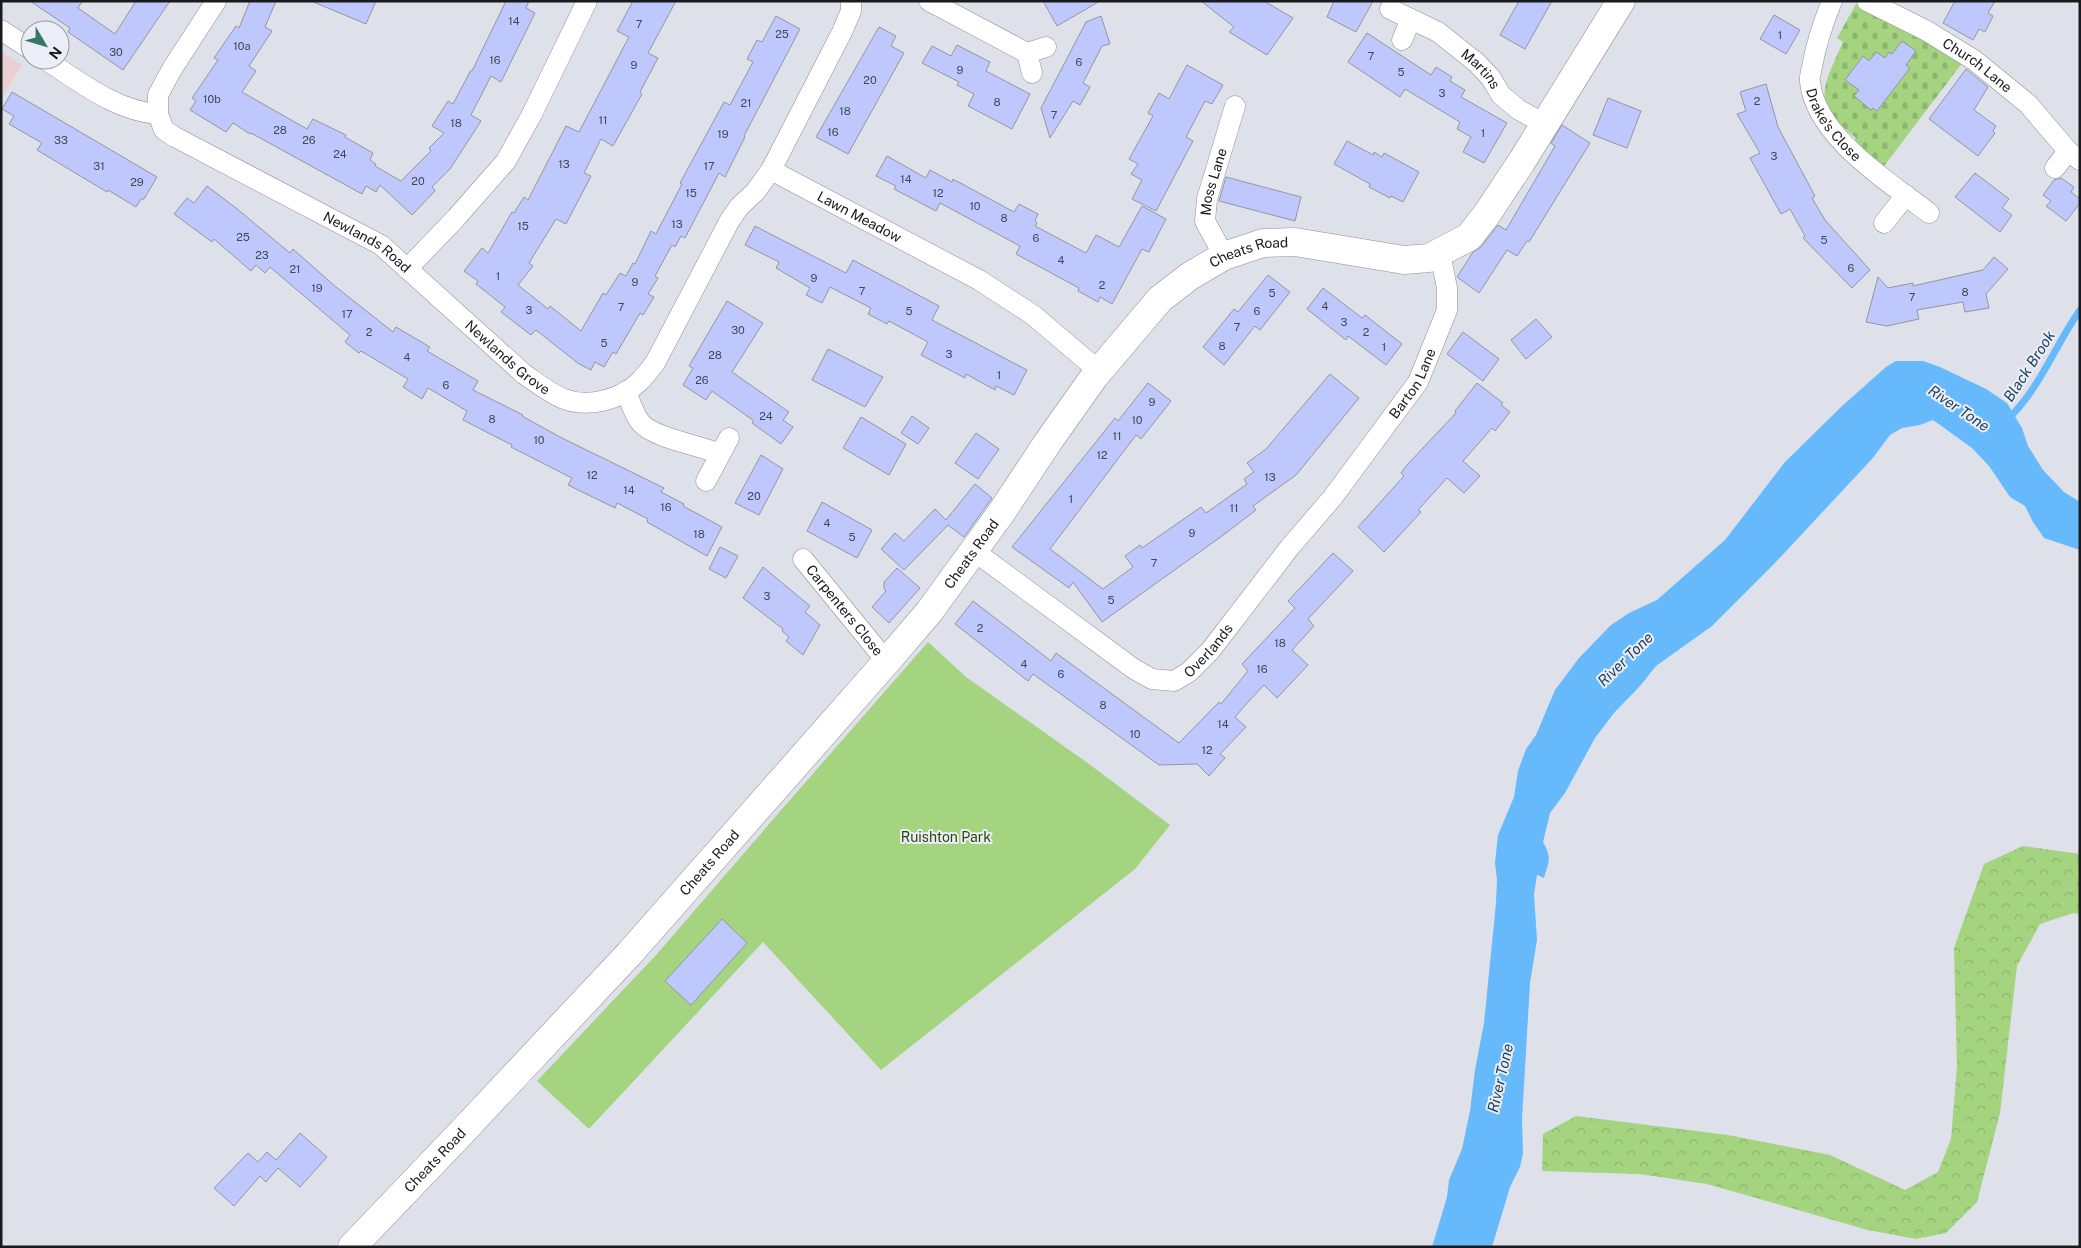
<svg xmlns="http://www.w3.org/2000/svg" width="2081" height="1248" viewBox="0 0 2081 1248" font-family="'Public Sans',sans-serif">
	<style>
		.education { fill: #ead0d0 }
		.green { fill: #a4d47f }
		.forest { fill: url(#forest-crowns) }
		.cemetery { fill: url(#cemetery-stones) }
		.water { fill: #66bafb }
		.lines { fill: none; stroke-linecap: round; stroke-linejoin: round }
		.stream { stroke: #66bafb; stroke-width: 7 }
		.building { fill: #bec8fd; stroke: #94969f }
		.street-casing { stroke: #8e9098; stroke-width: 21 }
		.secondary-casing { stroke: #8e9098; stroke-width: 29 }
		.street { stroke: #fff; stroke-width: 20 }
		.secondary { stroke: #fff; stroke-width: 28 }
		.labels { text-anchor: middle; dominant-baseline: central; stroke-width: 4; stroke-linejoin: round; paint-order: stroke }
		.number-label { font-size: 11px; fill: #424655 }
		.street-label { font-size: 14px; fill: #191a1d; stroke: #ebeef7 }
		.park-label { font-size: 14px; fill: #2a480b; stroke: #ebeef7 }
		.water-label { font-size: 15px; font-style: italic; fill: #1e415c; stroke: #ebeef7 }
	</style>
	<defs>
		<pattern id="forest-crowns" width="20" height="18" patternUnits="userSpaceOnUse" patternTransform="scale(1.25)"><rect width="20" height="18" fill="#a4d47f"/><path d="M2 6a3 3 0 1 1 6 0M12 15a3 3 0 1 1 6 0" fill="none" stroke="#8db56d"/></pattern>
		<pattern id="cemetery-stones" width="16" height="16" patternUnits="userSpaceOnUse" patternTransform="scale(1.25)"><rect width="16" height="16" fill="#a4d47f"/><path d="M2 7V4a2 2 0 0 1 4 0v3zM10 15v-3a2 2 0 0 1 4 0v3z" fill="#8db56d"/></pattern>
	</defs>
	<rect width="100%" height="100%" fill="#dee0ea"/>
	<!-- education -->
	<path class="education" d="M1,52l21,13 -21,34z"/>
	<!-- green -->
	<path class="green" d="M928,642l38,35 123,87 81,61 -35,44 -254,201 -118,-128 -174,187 -52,-48 120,-127 119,-138z"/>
	<!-- forest -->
	<path class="forest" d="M2023,846l57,8v60l-7,-1 -33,11 -23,42 -17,147 -23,89 -31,31 -30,6 -48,-9 -161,-46 -68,-10 -97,-3 1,-37 33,-18 152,19 102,20 75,35 33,-18 13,-33 6,-72 -3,-119 30,-84z"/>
	<!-- cemetery -->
	<path class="cemetery" d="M1856,4l26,11 81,47 -79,104 -20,-14 1,-2 -11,-9 2,-3c-45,-37 -34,-48 -13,-96l-6,-4z"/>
	<!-- water -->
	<path class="water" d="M1896,361h27l17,6 46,22 21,14 15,25 6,18 15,24 21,22 16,10v48l-36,-12 -11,-16 -8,-16 -15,-9 -21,-31 -17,-18 -39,-28 -13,5 -18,3 -12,7 -18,24 -98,105 -62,62 -56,40 -16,20 -26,27 -19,25 -30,55 -15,20 -7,29c9,16 6,19 1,36l-7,-3 -3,19 3,46 -7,43 -8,136 1,34 -3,14 -10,20 -18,60h-60l15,-50 2,-17 13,-31 8,-38 5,-41 9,-47 12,-120 1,-23 -2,-17 3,-28 16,-38 4,-26 8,-22 10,-14 19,-45 24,-32 32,-33 18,-12 28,-13 68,-60 60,-78 56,-55 45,-40z"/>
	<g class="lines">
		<!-- stream -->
		<path class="stream" d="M2007,420c34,-33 47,-73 73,-110"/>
	</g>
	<!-- building -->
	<path class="building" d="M30,1h52l-4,7 37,26 21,-33h34l-47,69 -55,-38 2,-4z
		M250,1h26l-11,26 7,4 -23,35 7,5 -14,21 65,37 6,-10 33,16 -1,2 28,16 -3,7 6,4 -1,2 26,15 30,-30 -2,-3 15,-15 -12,-7 16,-25 5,3 18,-34 1,1 34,-70h23l-3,7 9,5 -34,69 -10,-6 -20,39 10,6 -31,48 -18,18 3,4 -23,24 -32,-30 -4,7 -10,-6 -4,8 -111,-61 -1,1 -17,-11 -7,9 -36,-22 6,-9 -4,-3 26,-38 -4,-2 22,-32 3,2z
		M311,1h65l-10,23z
		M633,1h43l-28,52 10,5 -18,34 2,2 -29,52 -12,-7 -17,34 7,3 -25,48 -10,-5 -27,44 4,3 -15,19 30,24 2,-3 31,25 22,-38 3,2 14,-22 6,3 7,-13 2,1 16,-33 5,3 26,-50 -2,-1 44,-81 6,3 23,-43 -6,-3 10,-19 5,2 14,-26 24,13 -56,107 1,1 -20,40 -6,-4 -34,65 -4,-2 -6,11 -3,-2 -17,31 3,2 -10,16 6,3 -11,18 -3,-2 -24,41 -3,-2 -9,15 -9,-5 -4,8 -12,-6 -43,-34 -5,5 -30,-23 4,-5 -29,-23 2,-3 -14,-10 18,-23 6,5 24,-41 2,1 10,-16 4,3 38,-74 13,6 50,-95 -12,-6z
		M1043,1h57l-43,25z
		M1201,1h63l29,17 -26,37 -38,-23 5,-5z
		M1334,1h39l-17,31 -29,-15z
		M1519,1h33l-27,48 -25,-14z
		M1955,1h40l-7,12 5,3 -8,16 -6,-3 -6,11 -30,-17z
		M1774,15l26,15 -14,24 -26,-15z
		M1101,16l9,28 -8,2 -19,37 7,4 -10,18 -7,-4 -23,37 -9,-30 45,-86z
		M879,27l17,9 -5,10 13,7 -56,101 -32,-17z
		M1367,33l64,42 5,-8 16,10 -2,4 15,9 -4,7 46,26 -23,40 -21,-11 8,-15 -14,-8 3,-7 -55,-33 -5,8 -52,-35z
		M1902,41l14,10 -10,14 4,3 -33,43 -4,-3 -2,2 -17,-14 5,-6 -14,-10 18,-24 6,5 7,-9 9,6 4,-6 3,2z
		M957,45l33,17 -4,9 44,23 -18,35 -44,-23 6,-12 -17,-9 2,-3 -37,-19 10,-17 19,10z
		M1187,65l36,20 -11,19 -7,-3 -19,36 7,4 -37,70 -24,-12 10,-19 -11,-6 7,-10 -9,-5 24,-43 -5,-3 11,-20 10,6z
		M1966,69l22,18 -14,23 22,16 -3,5 2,2 -17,23 -49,-37z
		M1766,84l12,43 37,69 -3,2 13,22 45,50 -18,18 -49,-50 2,-2 -15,-27 -9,5 -31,-56 10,-5 -23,-39 9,-3 -6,-19z
		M12,92l145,85 -13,22h-3l-5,8 -28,-17 -1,2 -70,-42 5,-7 -33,-19 5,-8 -12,-7z
		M1608,98l33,13 -14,37 -34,-13z
		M1562,125l28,18 -61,99 -2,-1 -10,15 -10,-6 -28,43 -22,-16 16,-25 8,-5 17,-22 8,5 49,-84 -4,-3z
		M1347,141l26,14 1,-3 8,5 2,-4 35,19 -16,30 -12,-6 -1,2 -21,-11 1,-3 -36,-20z
		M887,156l39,22 4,-8 22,12 1,-3 61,33 5,-8 19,10 -3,7 2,2 -2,3 51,27 10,-18 23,12 23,-41 24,13 -17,33 -7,-3 -30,55 -12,-7 -2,5 -20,-11 1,-3 -63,-34 4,-8 -80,-43 -4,8 -42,-22 2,-3 -20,-10z
		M1975,173l34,26 -7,9 10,7 -12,17 -45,-35z
		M1226,177l75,20 -6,24 -76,-20z
		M2061,178l13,9 -3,5 9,7v4l-14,18 -20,-15 5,-5 -8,-6 11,-15z
		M207,186l29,22 54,45 3,-4 43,38 57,45 3,-5 34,20 -3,4 51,30 -5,9 50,25 -1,1 38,21 104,51 -3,4 23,12 -1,2 39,21 -15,29 -60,-34 1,-3 -31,-16 -2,5 -47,-23 4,-7 -61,-31 1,-2 -49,-25 4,-9 -39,-23 -6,11 -19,-12 5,-8 -47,-28 -2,2 -14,-11 5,-7 -80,-68 -5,6 -9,-8 -5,6 -37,-32 -2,3 -38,-28 13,-16 7,5z
		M755,226l91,47 7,-13 86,46 -7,14 95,50 -13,25 -18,-9 -1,4 -29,-16 -1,4 -44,-23 7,-13 -39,-21 -2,3 -19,-10 3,-6 -41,-21 -8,16 -16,-8 4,-7 -34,-20 3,-6 -34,-17z
		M1994,257l14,12 -22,25 3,14 -24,4 -2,-10 -46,8 2,9 -32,7 -21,-4 12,-45 10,11 25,-5v3l70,-16z
		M1268,275l22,17 -30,38 -5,-4 -31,39 -21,-18 31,-38 4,3z
		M1323,288l39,30 3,-3 37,29 -16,21 -38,-29 -2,4 -39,-31z
		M727,301l36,22 -31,49 57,40 -6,8 10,7 -12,17 -29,-21 2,-2 -42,-30 -6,9 -23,-15 10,-17 -4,-2z
		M1536,319l16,18 -26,22 -15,-19z
		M1463,332l36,27 -16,22 -36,-27z
		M828,349l55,28 -18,30 -53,-27z
		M1330,374l29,24 -63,77 -43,31 3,4 -34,26 -120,86 -29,-40 -4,6 -57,-41 103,-129 3,3 30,-38 23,18 -30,38 -5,-4 -86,114 53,40 30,-22 -8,-11 15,-11 2,3 59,-41 5,6 41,-29 -3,-5 10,-7 -7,-9 19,-14z
		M1477,383l26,20 -2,2 9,7 -15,19 -3,-3 -29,33 17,15 -16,17 -17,-15 -29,32 3,2 -37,40 -26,-25 46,-51 -3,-3 6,-8 49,-52 -1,-2z
		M912,416l17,12 -11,16 -17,-11z
		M861,417l45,27 -17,31 -46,-27z
		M976,433l23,16 -21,30 -23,-16z
		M761,455l22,14 -24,46 -24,-12z
		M975,484l17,14 -28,39 -16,-12 -44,45 -23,-21 14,-16 9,8 31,-32 11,11z
		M822,502l50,28 -15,28 -50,-27z
		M720,547l18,9 -12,22 -17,-9z
		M1333,553l20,18 -45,48 6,7 -22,24 16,15 -31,33 -13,-13 -16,17 -13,15 11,10 -26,27 5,4 -16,18 -12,-12 -38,1 -126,-91 -5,7 -73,-57 18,-23 78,60 5,-8 123,90 40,-41 2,2 27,-33 -6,-7 53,-56 -7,-7z
		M763,567l47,39 -5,6 15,13 -17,30 -17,-14 3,-4 -7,-6 1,-2 -40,-31z
		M897,568l23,20 -31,35 -17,-16 14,-16 -2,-2v-7z
		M722,919l25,24 -56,62 -26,-24z
		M300,1133l27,24 -27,30 -22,-19 -12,14 -6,-6 -26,30 -20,-18 34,-35 10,9 9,-10 9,8z"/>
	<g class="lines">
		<!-- street casing -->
		<g class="street-casing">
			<g id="street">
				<path id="s1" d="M851,1v10l-9,21 -71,138 208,110 54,35 66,56"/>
				<path d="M929,1l98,52 19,-6"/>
				<path id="s2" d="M1832,1c-9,22 -16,43 -20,66 -1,5 -3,11 -2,15 6,55 79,100 119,131"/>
				<path id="s3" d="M1867,1l60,30 47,29 54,44 40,47 12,9"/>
				<path id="s4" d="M1390,9l48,23 39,31 14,15 10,17 18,15 26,14"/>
				<path d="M1,30l29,19"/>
				<path d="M1402,40l9,-21"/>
				<path d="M1027,53l5,20"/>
				<path id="s5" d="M46,60c34,22 70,51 112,54l6,16 11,7 206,108 143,129c13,9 25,19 40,25 24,9 57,1 76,-18 5,-5 10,-12 15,-18l75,-143 9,-13 16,-15 16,-22"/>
				<path d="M158,114v-19l14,-26 44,-68"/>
				<path d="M2055,168l13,-17"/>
				<path d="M1884,223l22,-28"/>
				<path id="s6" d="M1224,256l-19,-35 2,-22 28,-93"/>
				<path d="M407,269l49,-51 50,-57 26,-47 55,-113"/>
				<path d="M626,391c4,10 8,24 15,32 13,15 58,22 79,31"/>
				<path d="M706,481l23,-43"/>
				<path id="s7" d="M974,551l160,118 18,10 22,2 15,-9 21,-21 80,-104 43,-50 85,-115 29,-72v-22l-7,-35"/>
				<path id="s8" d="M803,559l75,92 10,9"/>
			</g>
		</g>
		<!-- secondary casing -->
		<g class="secondary-casing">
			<g id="secondary">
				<path id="s9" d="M352,1247l109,-114 168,-179 259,-294 41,-48 72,-99 47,-71 46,-65 66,-78 30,-23 34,-20 39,-13 32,-1 109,18 25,-2 40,-21 18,-23 35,-53 99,-160"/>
			</g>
		</g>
		<!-- street -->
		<use href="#street" class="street"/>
		<!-- secondary -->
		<use href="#secondary" class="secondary"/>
	</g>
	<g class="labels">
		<!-- number labels -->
		<g class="number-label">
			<text x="514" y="21">14</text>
			<text x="639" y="24">7</text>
			<text x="782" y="34">25</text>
			<text x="1780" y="35">1</text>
			<text x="242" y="46">10a</text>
			<text x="116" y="52">30</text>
			<text x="1371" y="56">7</text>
			<text x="495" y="60">16</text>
			<text x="1079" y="62">6</text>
			<text x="634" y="65">9</text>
			<text x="960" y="70">9</text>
			<text x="1401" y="72">5</text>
			<text x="870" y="80">20</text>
			<text x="1442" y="93">3</text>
			<text x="212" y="99">10b</text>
			<text x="1757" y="101">2</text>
			<text x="997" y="102">8</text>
			<text x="746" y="103">21</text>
			<text x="845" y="111">18</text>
			<text x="1054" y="115">7</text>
			<text x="603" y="120">11</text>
			<text x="456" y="123">18</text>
			<text x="280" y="130">28</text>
			<text x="833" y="132">16</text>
			<text x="1483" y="133">1</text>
			<text x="723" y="134">19</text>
			<text x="61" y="140">33</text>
			<text x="309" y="140">26</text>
			<text x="340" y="154">24</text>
			<text x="1774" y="156">3</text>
			<text x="564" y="164">13</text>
			<text x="99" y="166">31</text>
			<text x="709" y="166">17</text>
			<text x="906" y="179">14</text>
			<text x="418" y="181">20</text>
			<text x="137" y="182">29</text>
			<text x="691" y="193">15</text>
			<text x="938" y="193">12</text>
			<text x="975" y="206">10</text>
			<text x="1004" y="218">8</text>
			<text x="677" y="224">13</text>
			<text x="523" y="226">15</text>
			<text x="243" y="237">25</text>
			<text x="1036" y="238">6</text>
			<text x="1824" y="240">5</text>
			<text x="262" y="255">23</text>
			<text x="1061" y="260">4</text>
			<text x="1851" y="268">6</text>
			<text x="295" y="269">21</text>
			<text x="498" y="276">1</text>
			<text x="814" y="278">9</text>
			<text x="635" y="282">9</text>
			<text x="1102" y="285">2</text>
			<text x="317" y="288">19</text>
			<text x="862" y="291">7</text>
			<text x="1965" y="292">8</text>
			<text x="1272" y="293">5</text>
			<text x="1912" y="297">7</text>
			<text x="1325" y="306">4</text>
			<text x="621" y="307">7</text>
			<text x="529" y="310">3</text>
			<text x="909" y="311">5</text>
			<text x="1257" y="311">6</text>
			<text x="347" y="314">17</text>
			<text x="1344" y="322">3</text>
			<text x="1237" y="327">7</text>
			<text x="738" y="330">30</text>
			<text x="369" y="332">2</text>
			<text x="1366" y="332">2</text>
			<text x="604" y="343">5</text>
			<text x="1222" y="346">8</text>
			<text x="1384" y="347">1</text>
			<text x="949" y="354">3</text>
			<text x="715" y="355">28</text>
			<text x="407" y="357">4</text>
			<text x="999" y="375">1</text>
			<text x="702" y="380">26</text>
			<text x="446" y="385">6</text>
			<text x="1152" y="402">9</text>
			<text x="766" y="416">24</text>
			<text x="492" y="419">8</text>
			<text x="1137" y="420">10</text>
			<text x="1117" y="436">11</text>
			<text x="539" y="440">10</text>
			<text x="1102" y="455">12</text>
			<text x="592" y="475">12</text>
			<text x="1270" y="477">13</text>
			<text x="629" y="490">14</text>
			<text x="754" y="496">20</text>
			<text x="1071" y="499">1</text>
			<text x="666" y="507">16</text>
			<text x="1234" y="508">11</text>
			<text x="827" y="523">4</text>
			<text x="1192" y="533">9</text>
			<text x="699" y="534">18</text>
			<text x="852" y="537">5</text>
			<text x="1154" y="563">7</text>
			<text x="767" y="596">3</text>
			<text x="1111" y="600">5</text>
			<text x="980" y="628">2</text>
			<text x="1280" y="643">18</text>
			<text x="1024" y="664">4</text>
			<text x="1262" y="669">16</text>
			<text x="1061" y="674">6</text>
			<text x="1103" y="705">8</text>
			<text x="1223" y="724">14</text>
			<text x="1135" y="734">10</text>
			<text x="1207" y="750">12</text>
		</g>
		<!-- street labels -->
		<g class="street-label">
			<text stroke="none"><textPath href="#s3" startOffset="128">Church Lane</textPath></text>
			<text stroke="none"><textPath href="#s4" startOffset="110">Martins</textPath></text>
			<text stroke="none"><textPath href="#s2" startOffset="134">Drake's Close</textPath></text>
			<text stroke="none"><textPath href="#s6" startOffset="80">Moss Lane</textPath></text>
			<text stroke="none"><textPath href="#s1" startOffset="288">Lawn Meadow</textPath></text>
			<text stroke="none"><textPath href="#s5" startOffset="375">Newlands Road</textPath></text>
			<text stroke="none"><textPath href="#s9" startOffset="1350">Cheats Road</textPath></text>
			<text stroke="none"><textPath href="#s5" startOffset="558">Newlands Grove</textPath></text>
			<text stroke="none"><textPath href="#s7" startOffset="625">Barton Lane</textPath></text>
			<text stroke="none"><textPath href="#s9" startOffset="930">Cheats Road</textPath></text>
			<text stroke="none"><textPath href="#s8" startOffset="66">Carpenters Close</textPath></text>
			<text stroke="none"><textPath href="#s7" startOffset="288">Overlands</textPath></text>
			<text stroke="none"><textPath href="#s9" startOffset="525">Cheats Road</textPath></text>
			<text stroke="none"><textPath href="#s9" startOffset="120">Cheats Road</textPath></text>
		</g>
		<!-- park labels -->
		<g class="park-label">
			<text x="946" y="837">Ruishton Park</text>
		</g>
		<!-- water labels -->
		<g class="water-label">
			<text transform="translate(2029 366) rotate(-57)">Black Brook</text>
			<text transform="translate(1959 408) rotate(34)">River Tone</text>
			<text transform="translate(1625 659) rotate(-44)">River Tone</text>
			<text transform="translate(1500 1078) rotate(-77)">River Tone</text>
		</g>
	</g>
	<!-- border -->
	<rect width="2081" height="1248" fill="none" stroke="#191a1d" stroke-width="5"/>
	<!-- north arrow -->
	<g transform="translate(45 45) rotate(128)"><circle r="24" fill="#ebeef7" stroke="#9799a0"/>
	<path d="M0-4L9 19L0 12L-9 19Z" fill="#337769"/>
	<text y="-8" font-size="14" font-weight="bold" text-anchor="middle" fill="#191a1d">N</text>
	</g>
</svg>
